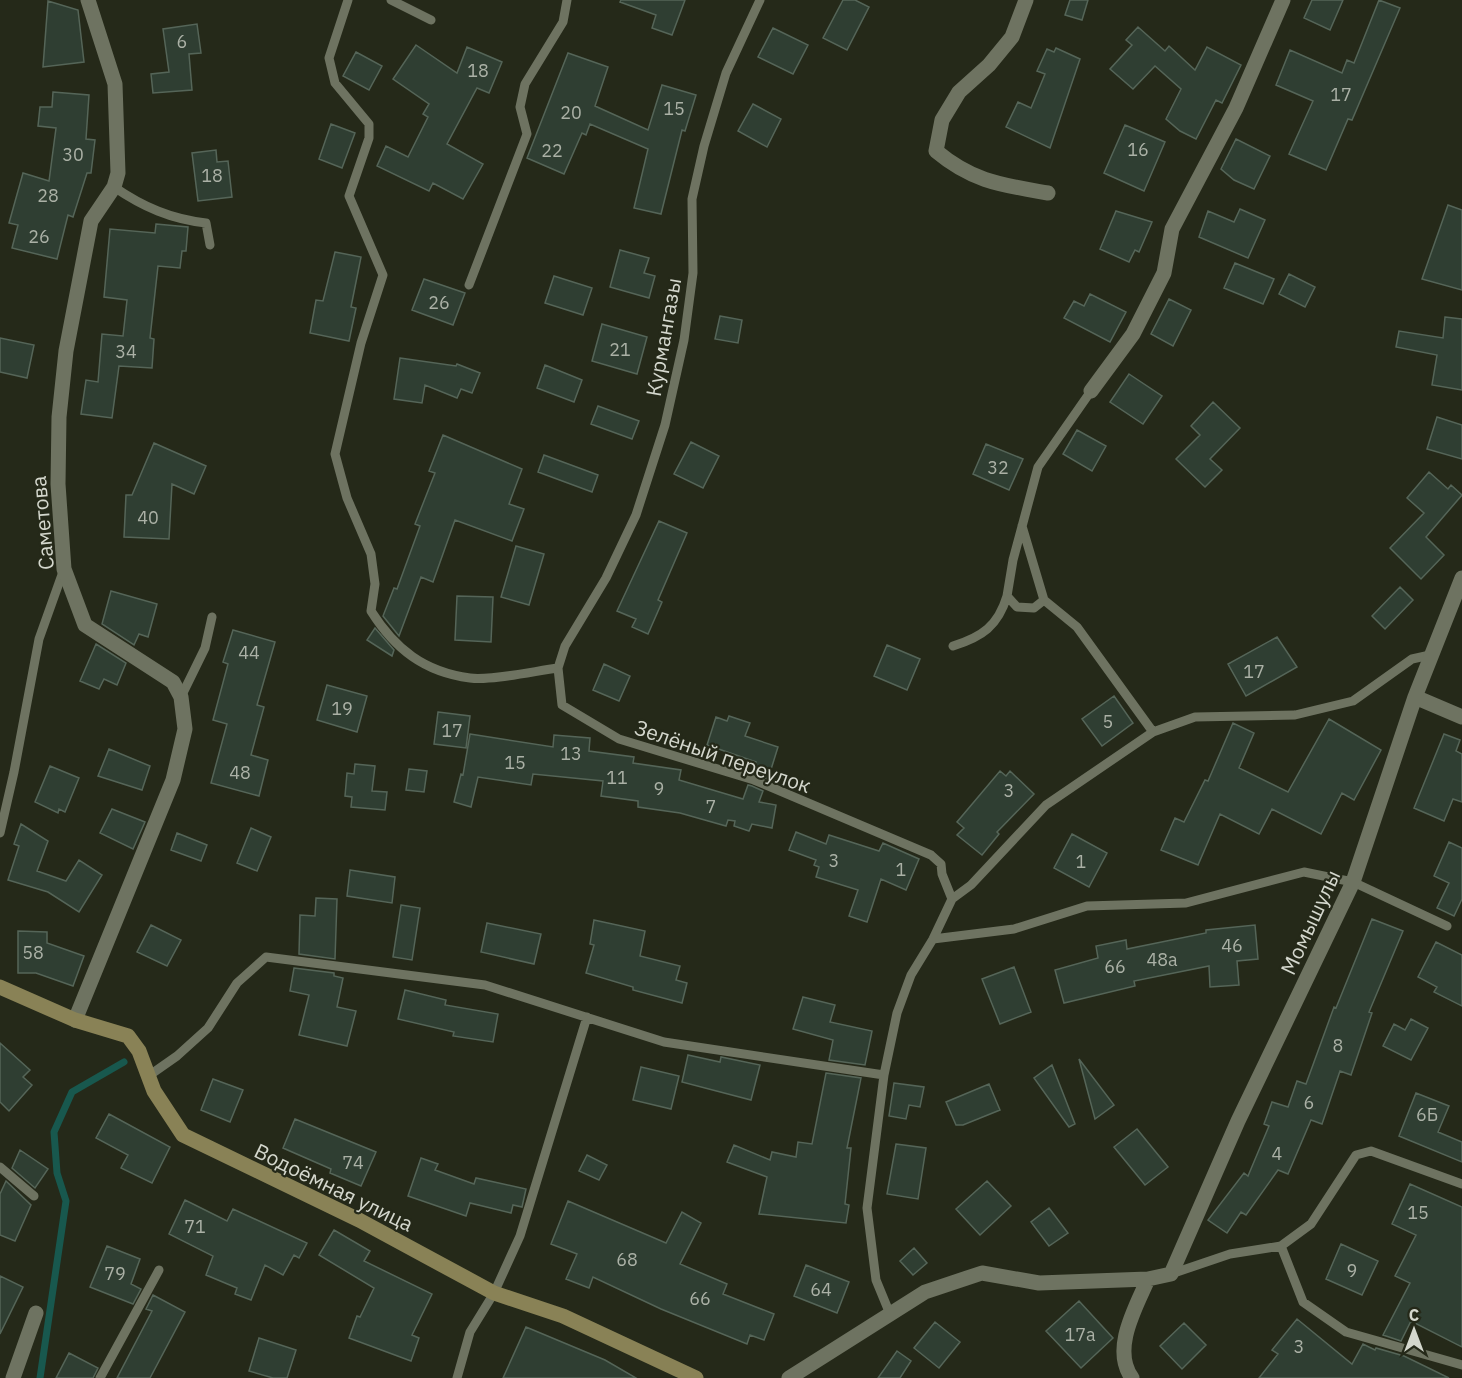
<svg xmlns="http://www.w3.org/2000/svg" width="1462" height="1378" viewBox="0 0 1462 1378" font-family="'IBM Plex Sans',sans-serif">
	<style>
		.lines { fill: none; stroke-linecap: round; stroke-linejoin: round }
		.stream { stroke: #18584e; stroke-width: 7 }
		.building { fill: #2f3e32; stroke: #556558; stroke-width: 1.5 }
		.lane { stroke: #6e7361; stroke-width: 9 }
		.street { stroke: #6e7361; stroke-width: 15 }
		.secondary { stroke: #898256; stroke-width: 15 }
		.labels { text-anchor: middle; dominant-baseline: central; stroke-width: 4.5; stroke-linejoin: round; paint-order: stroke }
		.number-label { font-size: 18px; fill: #abb1a6 }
		.street-label { font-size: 21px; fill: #d4d7cd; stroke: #252919 }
	</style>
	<rect width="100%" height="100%" fill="#252919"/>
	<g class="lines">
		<!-- stream -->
		<path class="stream" d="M40,1378l26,-177 -9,-28 -3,-41 18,-40 52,-30"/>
	</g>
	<!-- building -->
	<path class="building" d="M621,0h64l-13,35 -20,-7 4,-13 -36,-13z
		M843,0h12l14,7 -22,43 -24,-12z
		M1070,0h18l-6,20 -17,-5z
		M1312,0h31l-13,30 -26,-12z
		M1379,0l21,8 -48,112 -4,-1 -22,51 -37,-16 24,-53 -37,-16 14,-35 52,23 5,-13 7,3z
		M48,1l30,9 6,52 -41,5z
		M197,24l4,29 -12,1 3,36 -39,3 -2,-19 18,-2 -6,-43z
		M1138,27l27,24 4,-5 26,24 12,-23 34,18 -19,38 -6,-3 -20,39 -16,-8 -14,-12 15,-30 -26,-23 -22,23 -23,-20 22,-24 -6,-5z
		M773,28l35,17 -15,29 -35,-17z
		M416,45l41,28 10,-26 35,15 -13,31 -12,-5 -30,56 36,20 -20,35 -30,-16 -4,8 -52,-25 9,-20 22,11 20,-40 -5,-3 6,-10 -36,-25z
		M1056,48l24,11 -30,89 -44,-21 12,-25 13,6 14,-34 -8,-3 10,-22 7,3z
		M356,52l26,14 -13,24 -26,-14z
		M568,53l40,14 -13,39 53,24 14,-45 34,10 -11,36 -3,-1 -21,84 -27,-6 14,-59 -58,-25 -4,11 -4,-2 -18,41 -37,-16z
		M53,92l36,3 -3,44 9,1 -4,33h-4l-14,44 -5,-2 -11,44 -45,-11 6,-23 -9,-2 14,-50 26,8 7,-53 -18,-2 2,-19h12z
		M753,104l28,15 -14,28 -29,-16z
		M331,124l24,9 -13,35 -23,-9z
		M1125,125l40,17 -21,49 -40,-18z
		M1236,139l34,17 -16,33 -20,-9 -13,-11z
		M216,150l1,12 11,-1 4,36 -34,4 -6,-48z
		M1448,205l14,5v80l-40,-11z
		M1240,209l25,11 -17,38 -49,-21 9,-26 26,11z
		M1116,211l36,11 -13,30 -4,-2 -6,12 -29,-13z
		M156,224l32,3 -2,24h-4l-2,17 -22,-2 -8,72 4,1 -2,29 -33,-2 -7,52 -31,-4 5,-34 12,2 4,-48 21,2 4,-36 -23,-3 6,-68 45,4z
		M620,250l29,8 -5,15 11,3 -6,22 -39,-11z
		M335,252l26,5 -10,50 5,1 -7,33 -39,-8 6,-33 7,1z
		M1235,263l39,16 -11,25 -39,-16z
		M1289,274l26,13 -10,20 -26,-13z
		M554,276l38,12 -9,27 -38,-12z
		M424,279l41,14 -12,32 -41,-15z
		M1090,294l36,18 -16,30 -46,-24 10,-17 10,5z
		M1169,299l22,11 -18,36 -22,-12z
		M720,316l22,4 -4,23 -23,-4z
		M1445,317l17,2v71l-30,-5 5,-30 -41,-8 3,-16 44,7z
		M602,324l45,13 -10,37 -45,-13z
		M0,338l34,7 -7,33 -27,-6z
		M400,358l56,8 1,-2 23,9 -8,20 -11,-4 -4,9 -32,-13 -3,18 -28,-4z
		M545,365l37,15 -8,22 -37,-14z
		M1129,374l33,22 -19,28 -33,-22z
		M1213,402l27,26 -30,31 12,11 -17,17 -29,-28 24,-24 -9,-9z
		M598,406l41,15 -7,18 -41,-15z
		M1437,417l25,8v34l-35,-10z
		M1077,430l29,16 -14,25 -29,-17z
		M443,435l79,34 -13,35 15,5 -12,32 -57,-21 -22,62 -12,-5 -22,59 -16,-20 11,-28 3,1 23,-63 -5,-2 20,-51 -6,-2z
		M691,442l28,14 -16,32 -29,-14z
		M154,443l52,23 -12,28 -22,-10 -3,55 -45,-2 2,-42h6z
		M986,444l37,15 -14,31 -36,-16z
		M544,455l54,20 -6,17 -54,-20z
		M1429,472l19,17 3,-4 11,10 -36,42 18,18 -23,24 -31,-31 34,-35 -17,-15z
		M659,521l28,12 -29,67 4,2 -14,32 -16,-7 4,-8 -19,-8z
		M516,546l28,8 -15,51 -28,-8z
		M1400,587l13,13 -28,29 -13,-13z
		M111,591l46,13 -9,33 -9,-3 -5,11 -32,-21z
		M457,596l36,1 -2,45 -36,-2z
		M375,628l19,22 -2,6 -25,-16z
		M233,630l42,12 -18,63 7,2 -13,48 17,5 -9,36 -48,-13 16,-59 -14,-4 15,-56 -5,-2z
		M1277,637l20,30 -51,29 -18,-32z
		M96,644l30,19 -9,22 -13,-6 -5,10 -19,-8z
		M887,645l33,14 -13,31 -33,-14z
		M604,664l26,12 -11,25 -26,-11z
		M327,685l40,11 -10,36 -40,-12z
		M1114,696l19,27 -31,23 -20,-27z
		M438,712l32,4 -4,32 -32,-4z
		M729,716l21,7 -5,13 33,11 -10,32 -16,-7 4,-10 -49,-17 9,-28 11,4z
		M1329,719l52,31 -27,50 -12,-7 -21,41 -49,-25 -13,25 -39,-20 -22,51 -37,-15 14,-32 9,4 21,-42 3,1 25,-58 21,10 -15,35 49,24z
		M470,734l83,13 1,-12 36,3 -1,13 45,6 -1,6 48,7 -2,10 64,19 5,-14 4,1 11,5 -4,11 17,3 -4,23 -20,-4 -3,7 -15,-5 1,-5 -7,-1 -2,6 -46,-13 -42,-6v-6l-37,-5 2,-15 -70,-7 -2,11 -53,-8 -7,30 -17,-5 7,-28 2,1z
		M1444,734l16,6 -4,11 6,3v48l-9,-3 -9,22 -30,-13z
		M109,749l41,17 -8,24 -44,-14z
		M355,764l20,2 -3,25 15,1 -2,18 -34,-3 1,-10 -7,-1 2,-23 7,1z
		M50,766l29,12 -14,34 -6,-3 -1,4 -23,-11z
		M409,769l18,2 -3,21 -18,-2z
		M1000,771l6,5 4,-5 24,23 -37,38 2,2 -17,21 -25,-20 7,-7 -7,-6z
		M112,809l33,13 -12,27 -33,-16z
		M21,824l27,17 -11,30 29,10 13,-21 23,15 -23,37 -31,-20 -40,-12 11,-34 -5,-2z
		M251,828l20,9 -14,34 -20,-8z
		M796,832l30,12 3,-9 50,16 4,-8 36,16 -13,31 -25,-11 -14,43 -18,-6 9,-26 -42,-13 3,-10 -5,-2 2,-5 -27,-10z
		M177,833l30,12 -6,16 -30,-11z
		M1072,834l35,19 -18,34 -35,-19z
		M1449,842l13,6v51l-8,17 -17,-8 12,-25 -15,-7z
		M350,870l45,7 -3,26 -45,-7z
		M316,898l21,1 -2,60 -36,-5 1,-39 15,1z
		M401,905l19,3 -8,52 -19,-3z
		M1372,919l31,12 -34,81 3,1 -21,62 -11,-4 -18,53 -11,-4 -23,54 -10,-4 -32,45 -5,-3 -14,21 -19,-13 36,-47 4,3 21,-50 -5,-2 8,-22 16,5 9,-26 9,3 28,-77 2,1z
		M594,920l51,11 -5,25 40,10 -4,14 11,3 -5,20 -49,-13v-3l-47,-14 8,-28 -4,-1z
		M487,923l54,11 -7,30 -53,-12z
		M151,925l30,15 -14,26 -30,-14z
		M1255,925l3,34 -21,2 2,24 -29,2 -1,-21 -75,15 1,5 -71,17 -9,-33 43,-12 -2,-12 30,-6 1,9 79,-16v-3z
		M18,931l29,1v11l37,13 -11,30 -37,-13h-18z
		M1436,942l26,13v51l-28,-14 3,-5 -19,-10z
		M1014,967l17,45 -31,12 -18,-45z
		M294,968l40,5v3l9,2 -6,29 19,4 -9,35 -48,-11 10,-40 -19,-4z
		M405,990l41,10 -1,5 53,9 -5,28 -40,-6 1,-4 -56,-13z
		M803,997l32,8 -5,17 42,9 -7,34 -36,-5 4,-20 -40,-11z
		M1411,1019l17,9 -17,32 -28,-14 11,-22 11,6z
		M0,1043l30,27 -7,7 9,8 -23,26 -9,-9z
		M688,1055l32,7 1,-5 39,8 -9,35 -69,-18z
		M1079,1059l35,46 -19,14z
		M1052,1065l23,59 -6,3 -35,-49z
		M641,1067l38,9 -8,33 -38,-9z
		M826,1073l35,5 -14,70h4l-6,56 4,1 -3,18 -87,-9 8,-37 -40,-15 7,-17 36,15 2,-8 24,5 2,-15 14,2z
		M213,1079l30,11 -13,32 -29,-12z
		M894,1083l30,4 -4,20 -11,-2 -3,14 -17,-3z
		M989,1084l11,26 -37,15h-7l-10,-23z
		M1416,1093l33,13 -11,26 24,10v20l-63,-26z
		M109,1114l61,33 -18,36 -31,-15 7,-13 -32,-17z
		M295,1119l81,33 -15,34 -31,-13 1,-4 -48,-21z
		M1137,1129l31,38 -23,18 -31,-38z
		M896,1144l30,4 -8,51 -31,-5z
		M20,1150l28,19 -13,19 -23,-20z
		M587,1155l20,10 -8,15 -20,-9z
		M421,1158l17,6 -3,6 39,14 2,-6 50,11 -4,18 -9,-2 -2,8 -41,-10 -4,13 -58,-20z
		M6,1181l25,24 -16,36 -15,-6v-41z
		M987,1181l24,25 -31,29 -24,-26z
		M1410,1184l52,23v140l-51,-26 -10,20 -18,-6 27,-52 -15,-7 21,-41 -24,-11z
		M185,1200l42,21 6,-12 74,34 -8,15 -5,-3 -11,20 -18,-10 -14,35 -16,-6 2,-6 -31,-13 7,-19 -44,-22z
		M568,1201l98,42 16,-31 19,11 -21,41 47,20 -4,10 51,20 -10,26 -14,-5 -3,9 -86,-35 -68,-32 -4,11 -23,-9 11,-25 -26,-10z
		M1049,1208l19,25 -19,13 -18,-24z
		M334,1230l36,21 -6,10 68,33 -20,41 7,3 -8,23 -62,-23 8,-22 3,1 14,-29 -55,-33z
		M1341,1244l37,17 -16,34 -36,-16z
		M107,1246l33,13 -9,25 10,5 -8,15 -43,-17z
		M914,1248l13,15 -14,12 -13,-14z
		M806,1265l43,17 -12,31 -43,-17z
		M0,1276l23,11 -23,47z
		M153,1295l32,17 -35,66h-33l35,-67 -6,-2z
		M1079,1301l34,37 -32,30 -35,-37z
		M1297,1319l55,45 11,-20 12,6 1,-2 28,8 45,22h-190l19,-24 -6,-4z
		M935,1322l25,20 -21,26 -25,-20z
		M1184,1323l22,22 -24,24 -22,-23z
		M526,1327l79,33 31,18h-133z
		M259,1338l37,12 -9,28h-14l-24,-7z
		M897,1351l14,10 -11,17h-22z
		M69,1353l29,15 -5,10h-37z"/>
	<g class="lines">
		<!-- lane -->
		<path class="lane" d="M348,0l-19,58 6,25 34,41v14l-20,58 34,79 -22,68 -26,111 12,44 24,56 4,30 -4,27c24,38 53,61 99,67 21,3 65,-7 88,-10
			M391,0l40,20
			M760,0l-34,73 -22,73 -12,53 1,74 -9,67 -19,85 -29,90 -30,63 -41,68 -7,22 4,37 57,34 135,41 177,75 10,9 1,10 10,25
			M114,187c29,20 57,32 92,36l4,22
			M469,285l58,-151 -7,-27 5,-23 38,-62 4,-22
			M1022,526l22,74 33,27 76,105
			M1044,600l-10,8 -17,-1 -10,-11 6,-36 25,-93 53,-76
			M953,646c29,-9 45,-20 54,-50
			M181,697l24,-49 7,-31
			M0,833l14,-61 25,-133 25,-70
			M933,939l81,-10 73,-23 99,-3 118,-31 49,10 94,44
			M147,1077l30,-21 31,-28 29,-45 29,-26 219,28 179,57 220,33
			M0,1167l34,29
			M1281,1246l22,56 43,30 116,33
			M1171,1274l59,-20 51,-8 30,-22 45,-69 15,-4 91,33
			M890,1314l-14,-34 -9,-72 17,-133 13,-62 14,-38 22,-36 19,-40 19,-14 75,-80 107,-73 42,-15 100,-2 58,-14 59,-42 18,-4
			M100,1378l59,-108
			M457,1378l13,-46 24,-39 26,-57 67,-219"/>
		<!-- street -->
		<path class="street" d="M1026,0l-14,37 -23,28 -30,27 -17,28 -6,31c37,31 66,34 112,42
			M1091,391l42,-57 31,-61 8,-44 64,-121 47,-108
			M1415,697l47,20
			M75,1020l98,-240 12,-51 -4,-32 -8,-15 -88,-57 -21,-56 -6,-85 1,-67 7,-66 25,-130 23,-34 4,-14 -3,-89 -27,-84
			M13,1378l23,-65
			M789,1378l136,-86 57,-19 57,10 109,-4 23,-5 67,-153 115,-239 62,-185 47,-119
			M1132,1378c-21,-29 4,-71 16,-99"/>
		<!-- secondary -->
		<path class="secondary" d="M0,987l75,33 53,16 11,15 15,40 29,44 176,85 135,73 69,23 133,62"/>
	</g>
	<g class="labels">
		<!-- number labels -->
		<g class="number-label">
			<text x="182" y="41">6</text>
			<text x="478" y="70">18</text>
			<text x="1341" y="94">17</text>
			<text x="674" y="108">15</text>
			<text x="571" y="112">20</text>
			<text x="1138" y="149">16</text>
			<text x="552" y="150">22</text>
			<text x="73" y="154">30</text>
			<text x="212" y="175">18</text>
			<text x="48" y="195">28</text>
			<text x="39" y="236">26</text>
			<text x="439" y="302">26</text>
			<text x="620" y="349">21</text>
			<text x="126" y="351">34</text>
			<text x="998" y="467">32</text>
			<text x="148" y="517">40</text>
			<text x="249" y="652">44</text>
			<text x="1254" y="671">17</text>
			<text x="342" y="708">19</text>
			<text x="1108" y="721">5</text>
			<text x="452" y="730">17</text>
			<text x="571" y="753">13</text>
			<text x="515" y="762">15</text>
			<text x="240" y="772">48</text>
			<text x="617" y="777">11</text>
			<text x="659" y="788">9</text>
			<text x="1009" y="790">3</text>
			<text x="711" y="806">7</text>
			<text x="834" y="860">3</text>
			<text x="1081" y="861">1</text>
			<text x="901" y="869">1</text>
			<text x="1232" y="945">46</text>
			<text x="33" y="952">58</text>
			<text x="1162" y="959">48а</text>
			<text x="1115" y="966">66</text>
			<text x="1338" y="1045">8</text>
			<text x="1309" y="1102">6</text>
			<text x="1427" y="1114">6Б</text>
			<text x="1277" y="1153">4</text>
			<text x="353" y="1162">74</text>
			<text x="1418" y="1212">15</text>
			<text x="195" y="1226">71</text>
			<text x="627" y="1259">68</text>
			<text x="1352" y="1270">9</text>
			<text x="115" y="1273">79</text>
			<text x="821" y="1289">64</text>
			<text x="700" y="1298">66</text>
			<text x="1080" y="1334">17а</text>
			<text x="1299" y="1346">3</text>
		</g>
		<!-- street labels -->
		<g class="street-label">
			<text transform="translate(663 337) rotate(-80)">Курмангазы</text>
			<text transform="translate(42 523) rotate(-95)">Саметова</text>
			<text transform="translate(723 756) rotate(19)">Зелёный переулок</text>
			<text transform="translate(1310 922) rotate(-65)">Момышулы</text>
			<text transform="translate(334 1187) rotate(26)">Водоёмная улица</text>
		</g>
	</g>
	<!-- north arrow -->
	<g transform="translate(1414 1330)" stroke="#252919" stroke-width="4.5" paint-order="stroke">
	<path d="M0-4.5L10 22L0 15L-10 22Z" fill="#d4d7cd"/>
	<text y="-9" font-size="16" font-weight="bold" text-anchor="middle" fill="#d4d7cd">С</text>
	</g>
</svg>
